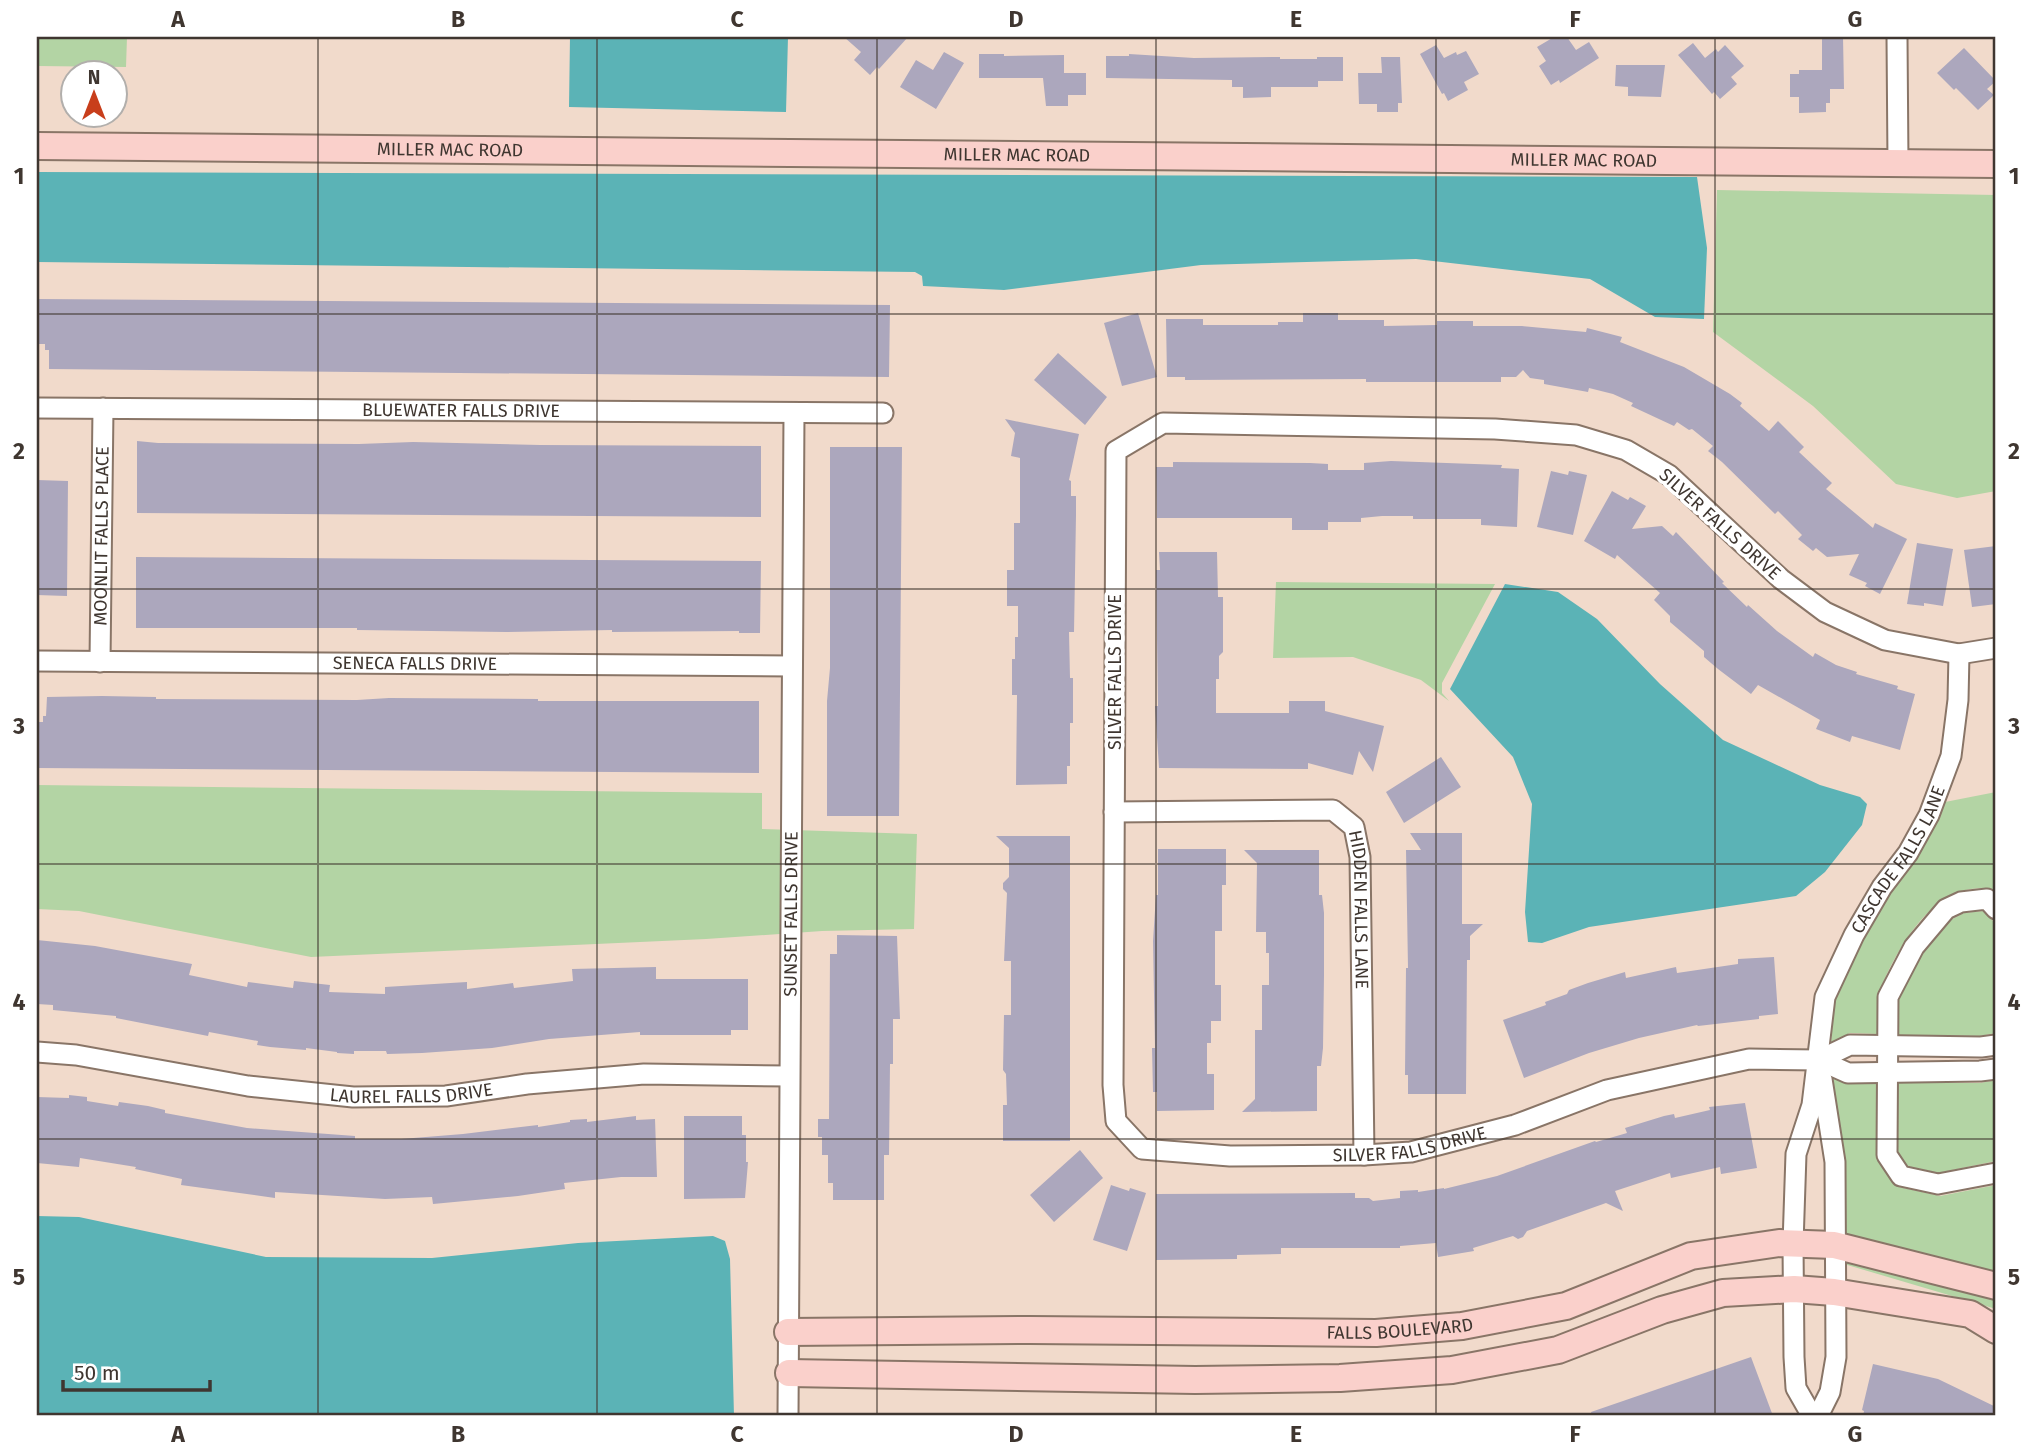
<svg xmlns="http://www.w3.org/2000/svg" width="2033" height="1453" viewBox="0 0 2033 1453" font-family="'Fira Sans',sans-serif">
	<style>
		.green { fill: #b3d4a4 }
		.water { fill: #5bb3b6 }
		.building { fill: #aca7bd }
		.lines { fill: none; stroke-linecap: round; stroke-linejoin: round }
		.street-casing { stroke: #897567; stroke-width: 23 }
		.secondary-casing { stroke: #897567; stroke-width: 30 }
		.street { stroke: #fff; stroke-width: 19 }
		.secondary { stroke: #fad0cb; stroke-width: 26 }
		.grid { fill: none; stroke: #3f3630; stroke-width: 2; stroke-opacity: 0.55 }
		.labels { text-anchor: middle; dominant-baseline: central; stroke-width: 7; stroke-linejoin: round; paint-order: stroke }
		.street-label { font-size: 18px; fill: #3f3630; stroke: #fff }
		.neatline { fill: none; stroke: #3f3630; stroke-width: 2.5 }
		.grid-label { font-size: 23px; text-anchor: middle; font-weight: bold; fill: #3f3630 }
	</style>
	<rect width="100%" height="100%" fill="#f1dacb"/>
	<!-- green -->
	<path class="green" d="M37,37h90l-1,30 -89,-1z
		M1717,190l279,5v296l-39,7 -61,-14 -83,-78 -100,-74z
		M1276,582l219,2 -53,99v10l7,8 -28,-21 -68,-23 -80,1z
		M37,785l725,8v36l155,5 -3,95 -92,2 -116,8 -395,18 -232,-46 -42,-2z
		M1996,792v102c-8,-7 -15,-6 -25,-5 -43,5 -77,65 -91,102 -5,12 -2,30 -2,43l-28,-1 -19,9 4,-42 28,-59 27,-48 26,-34 22,-38 7,-19z
		M1983,911l13,13v109l-16,3 -82,-1v-34l24,-47 30,-35 12,-6z
		M1832,1078l17,6 28,-1v72l16,28 6,4 41,9 56,-11v90l-151,-39v-74z
		M1996,1080v81l-58,12 -31,-7 -10,-15v-68h83z
		M1844,1260l152,38v11l-152,-45z"/>
	<!-- water -->
	<path class="water" d="M570,37h218l-2,75 -217,-5z
		M37,172l1660,5 10,71 -3,71 -49,-2 -65,-38 -174,-20 -215,6 -197,25 -81,-4 -1,-10 -7,-4 -878,-10z
		M1505,584l53,8 39,27 63,65 63,56 97,45 40,12 7,7 -5,21 -37,47 -29,24 -207,31 -47,16 -14,-1 -3,-30 7,-108 -19,-47 -63,-68z
		M37,1216l42,1 187,40 166,1 146,-15 135,-7 12,5 5,18 4,157h-697z"/>
	<!-- building -->
	<path class="building" d="M844,37h64l-29,32 -2,-2 -7,8 -16,-15 7,-8z
		M1554,37h13l9,13 13,-8 10,16 -39,25 -1,-3 -8,5 -12,-19 7,-5 -9,-14z
		M1822,37h21l1,52h-14v14h-4v9l-27,1v-16h-9v-23h9v-4h23z
		M1693,43l12,15 11,-9 2,3 7,-7 19,21 -13,11 6,7 -17,15 -6,-7 -2,2 -34,-39z
		M1436,45l8,13 12,-6 1,3 9,-4 13,23 -15,8 4,8 -20,11 -4,-8 -2,1 -22,-40z
		M1964,48l32,33 -9,8 7,6 -16,15 -22,-22 -2,2 -17,-17z
		M944,52l20,11 -28,46 -36,-22 16,-27 17,10z
		M979,54h25v2l60,-1v18h22v22h-18v11h-22l-3,-28h-64z
		M1129,54l65,4 86,-1v2h37v-2h26v24h-25v6h-47v10l-28,1v-11h-11v-7l-126,-2v-22h23z
		M1381,57h19l2,46h-4v9h-21v-8h-18l-1,-31h24z
		M1616,65h49l-4,32 -33,-1v-9l-13,-1z
		M37,299l853,6 -1,72 -840,-8v-19h-4v-6h-8z
		M1138,313l19,64 -35,9 -18,-63z
		M1303,313h35v7h46v6l53,-1v-4h36v5h49l64,6 1,-4 35,9 -2,5 64,25 46,27 12,9 -2,3 29,25 9,-10 26,26 -5,5 33,31 -6,6 47,39 2,-5 32,16 -27,55 -15,-8 2,-3 -18,-8 10,-21 -32,3 -11,-9 -3,3 -15,-12 4,-4 -24,-24 -3,3 -53,-52 -14,-11 5,-5 -21,-17 -3,1 -12,-8 -3,4 -43,-20 2,-3 -20,-9 -24,-6 -1,4 -44,-8v-4l-14,-2 -7,-8 -7,7h-15v5h-135v-3l-181,1v-3h-18l-1,-58h37v6h75v-3h25z
		M1058,353l49,44 -22,28 -51,-45z
		M1005,419l74,15 -10,46 2,1v15h5v19l-2,117h-5l1,46h3v45h-3v43h-3v18l-51,1 1,-90h-5v-36h3v-22h3v-31h-11v-36h7v-47h6v-65l-9,-2 4,-23z
		M137,441l21,2 201,1 54,-2 127,3 221,1v71l-624,-4z
		M830,447h72l-3,369h-72v-115l3,-33z
		M1391,461l111,4 -1,3 18,1 -2,58 -36,-2v-6h-68v-3h-31l-21,2v4h-33v8h-36v-12h-135l-1,-51h17v-5l137,1 18,1v6h36v-7z
		M1551,471l17,4 1,-4 18,4 -14,60 -36,-8z
		M37,480l31,1 -1,115 -30,-1z
		M1612,491l16,9 2,-3 16,9 -14,23 30,-3 11,10 3,-4 48,50 -2,1 25,24 1,-2 29,26 36,26 2,-4 21,12 21,7 -1,2 42,12 -1,3 18,5 -15,56 -48,-14 -2,6 -34,-13 4,-9 -62,-35 -7,9 -33,-25 -14,-12v-6l-34,-29v-6l-16,-16 6,-7 -43,-38 -2,4 -31,-18z
		M1917,543l36,6 -10,57 -19,-3v3l-17,-2z
		M1996,546v58l-24,3 -8,-57z
		M1159,552h58l1,45h5v55l-4,4v23h-3v34h73v-12h36v10l59,15 -11,46 -14,-21 -6,24 -45,-12v6l-149,-1 -4,-62h3l-2,-136h4z
		M136,557l625,4 -1,72h-21v-2l-127,1v-2l-106,2 -149,-2v-2h-221z
		M102,696l54,1v2l201,1 32,-2 149,1v2h221v72l-722,-5v-46h6v-6h3l1,-19z
		M1441,757l20,30 -57,36 -18,-31z
		M1410,833h52v91h21l-13,12v24h-3l-1,134h-58v-19h-3l1,-107h2l-2,-118h15z
		M996,836h74v305h-67v-36h4l-1,-31 -3,-4 1,-55h7v-54h-7l3,-68 -4,-4v-6l6,-6v-29z
		M1158,849h68v36h-4v46h-7v54h6v36h-10v22h-4v31h7v36l-57,1v-19h-4l-1,-44h3l-2,-107 3,-46h2z
		M1244,850h75v45h3l2,18v62l-1,73 -2,18h-4v45l-75,1 13,-13v-69h7v-45h7v-32h-3v-21h-10l1,-69z
		M837,935l60,1 3,83h-7v45h-3l-1,91h-5v45h-51v-17h-5v-28h-6v-18h-4v-18h11l1,-165h7z
		M37,940l58,6 97,18 -3,11 58,12 1,-5 45,6 1,-7 36,4 -1,7 56,2v-7l82,-5v7l46,-6 1,5 59,-7 -1,-12 84,-2v12h92v51h-17v5h-91v-3l-91,7 -57,9 -70,5 -35,1 -1,-3h-32v3l-17,-1v-1l-31,-4v2l-36,-3 -13,-2 1,-4 -49,-9 -1,4 -92,-18v-2l-63,-6v-5l-16,-1z
		M1774,957l4,57 -19,2v3l-61,7 -1,-1 -58,13 -50,15 -65,25 -21,-58 43,-15 -1,-3 22,-8 2,-4 19,-7 37,-11 1,6 50,-11 1,6 61,-9v-5z
		M69,1095l18,2v4l31,5 1,-4 29,4 17,4v3l82,15 108,8v3h46l62,-5 75,-9v2l32,-5v-2l17,-1v3l49,-6v4l19,-1 2,58h-36l-57,6 1,6 -47,7 -85,8 -1,-7 -47,2 -110,-7v6l-94,-13 1,-6 -47,-10 1,-2 -56,-9 -1,9 -42,-4v-66l32,1z
		M1745,1103l12,65 -36,6 -1,-7 -49,11 -1,-5 -55,18 8,20 -17,-8 -79,28 -4,6 -5,2 -5,-3 -40,12 1,3 -36,6 -2,-14 -36,3v2h-119v6l-44,1v4l-81,1v-66l199,-1v5h14l4,3 27,-3v-7l18,-1v2l26,-4v1l53,-13 98,-35 1,1 31,-9 -2,-5 39,-12 10,-2 1,4 35,-8 -1,-3z
		M684,1116h58v19h4v27h2l-3,36 -61,1z
		M1080,1150l23,28 -49,44 -24,-27z
		M1111,1185l18,6 1,-3 16,5 -19,58 -34,-11z
		M1751,1357l22,59h-181l-1,-4z
		M1873,1364l65,15 58,28v9h-133l1,-5 -2,-1z"/>
	<g class="lines">
		<!-- street casing -->
		<g class="street-casing">
			<g id="street">
				<path d="M1897,37l1,127"/>
				<path id="s1" d="M37,408l846,5"/>
				<path id="s2" d="M1996,648l-37,6 -74,-14 -60,-28 -44,-33 -112,-104 -43,-25 -50,-15 -81,-6 -332,-6 -47,28 -3,634 3,36 26,28 88,7 134,-1 47,-3 104,-27 92,-35 142,-31 70,1 29,13 132,-2 16,-2"/>
				<path id="s3" d="M37,661l755,5"/>
				<path id="s4" d="M100,662l3,-254"/>
				<path id="s5" d="M1114,812l219,-2 21,17 6,30 4,298"/>
				<path d="M1996,909l-9,-10 -26,3 -15,7 -32,38 -26,50 -1,158 14,21 37,8 58,-11"/>
				<path id="s6" d="M37,1052l39,3 172,31 105,11 93,-1 81,-12 117,-10 145,2"/>
				<path d="M1819,1060l31,-15 131,2 15,-2"/>
				<path id="s7" d="M788,1416l6,-1003"/>
				<path id="s8" d="M1812,1416l-16,-28 -2,-31 -1,-113 3,-90 16,-49 13,-108 29,-62 28,-48 26,-34 21,-38 22,-59 7,-56 1,-46"/>
				<path d="M1818,1416l12,-24 6,-35 -1,-195 -13,-83"/>
			</g>
		</g>
		<!-- secondary casing -->
		<g class="secondary-casing">
			<g id="secondary">
				<path id="s9" d="M37,146l1959,18"/>
				<path id="s10" d="M788,1332l242,-2 346,3 86,-7 104,-20 125,-50 88,-13 55,2 162,41"/>
				<path d="M789,1373l406,7 145,-2 112,-8 106,-20 104,-40 61,-17 71,-4 40,3 136,22 26,16"/>
			</g>
		</g>
		<!-- street -->
		<use href="#street" class="street"/>
		<!-- secondary -->
		<use href="#secondary" class="secondary"/>
	</g>
	<!-- grid -->
	<path class="grid" d="M318,37v1379M597,37v1379M877,37v1379M1156,37v1379M1436,37v1379M1715,37v1379M37,314h1959M37,589h1959M37,864h1959M37,1139h1959"/>
	<g class="labels">
		<!-- street labels -->
		<g class="street-label">
			<text stroke="none"><textPath href="#s9" startOffset="413">MILLER MAC ROAD</textPath></text>
			<text stroke="none"><textPath href="#s9" startOffset="980">MILLER MAC ROAD</textPath></text>
			<text stroke="none"><textPath href="#s9" startOffset="1547">MILLER MAC ROAD</textPath></text>
			<text stroke="none"><textPath href="#s1" startOffset="424">BLUEWATER FALLS DRIVE</textPath></text>
			<text transform="translate(1720 524) rotate(42)">SILVER FALLS DRIVE</text>
			<text stroke="none"><textPath href="#s4" startOffset="126">MOONLIT FALLS PLACE</textPath></text>
			<text stroke="none"><textPath href="#s3" startOffset="378">SENECA FALLS DRIVE</textPath></text>
			<text transform="translate(1115 672) rotate(-90)">SILVER FALLS DRIVE</text>
			<text stroke="none"><textPath href="#s8" startOffset="583">CASCADE FALLS LANE</textPath></text>
			<text stroke="none"><textPath href="#s5" startOffset="329">HIDDEN FALLS LANE</textPath></text>
			<text stroke="none"><textPath href="#s7" startOffset="502">SUNSET FALLS DRIVE</textPath></text>
			<text stroke="none"><textPath href="#s6" startOffset="378">LAUREL FALLS DRIVE</textPath></text>
			<text stroke="none"><textPath href="#s2" startOffset="1934">SILVER FALLS DRIVE</textPath></text>
			<text stroke="none"><textPath href="#s10" startOffset="612">FALLS BOULEVARD</textPath></text>
		</g>
	</g>
	<!-- border -->
	<rect width="2033" height="1453" fill="none" stroke="#ffffff" stroke-width="77"/>
	<!-- north arrow -->
	<g transform="translate(94 94)"><circle r="33" fill="#ffffff" stroke="#b2afac" stroke-width="2"/>
	<path d="M0-5L12 26L0 18L-12 26Z" fill="#c83e1b"/>
	<text y="-10" font-size="19" font-weight="bold" text-anchor="middle" fill="#3f3630">N</text>
	</g>
	<!-- scale -->
	<path d="M63 1380v10h147v-10" fill="none" stroke="#3f3630" stroke-width="3.5"/>
	<text x="74" y="1380" font-size="21" fill="#3f3630" stroke="#ffffff" stroke-width="5" paint-order="stroke">50 m</text>
	<rect x="38" y="38" width="1956" height="1376" class="neatline"/>
	<g class="grid-label">
		<text x="178" y="27">A</text>
		<text x="458" y="27">B</text>
		<text x="737" y="27">C</text>
		<text x="1016" y="27">D</text>
		<text x="1296" y="27">E</text>
		<text x="1575" y="27">F</text>
		<text x="1855" y="27">G</text>
		<text x="19" y="184">1</text>
		<text x="2014" y="184">1</text>
		<text x="19" y="459">2</text>
		<text x="2014" y="459">2</text>
		<text x="19" y="734">3</text>
		<text x="2014" y="734">3</text>
		<text x="19" y="1010">4</text>
		<text x="2014" y="1010">4</text>
		<text x="19" y="1285">5</text>
		<text x="2014" y="1285">5</text>
		<text x="178" y="1442">A</text>
		<text x="458" y="1442">B</text>
		<text x="737" y="1442">C</text>
		<text x="1016" y="1442">D</text>
		<text x="1296" y="1442">E</text>
		<text x="1575" y="1442">F</text>
		<text x="1855" y="1442">G</text>
	</g>
</svg>
